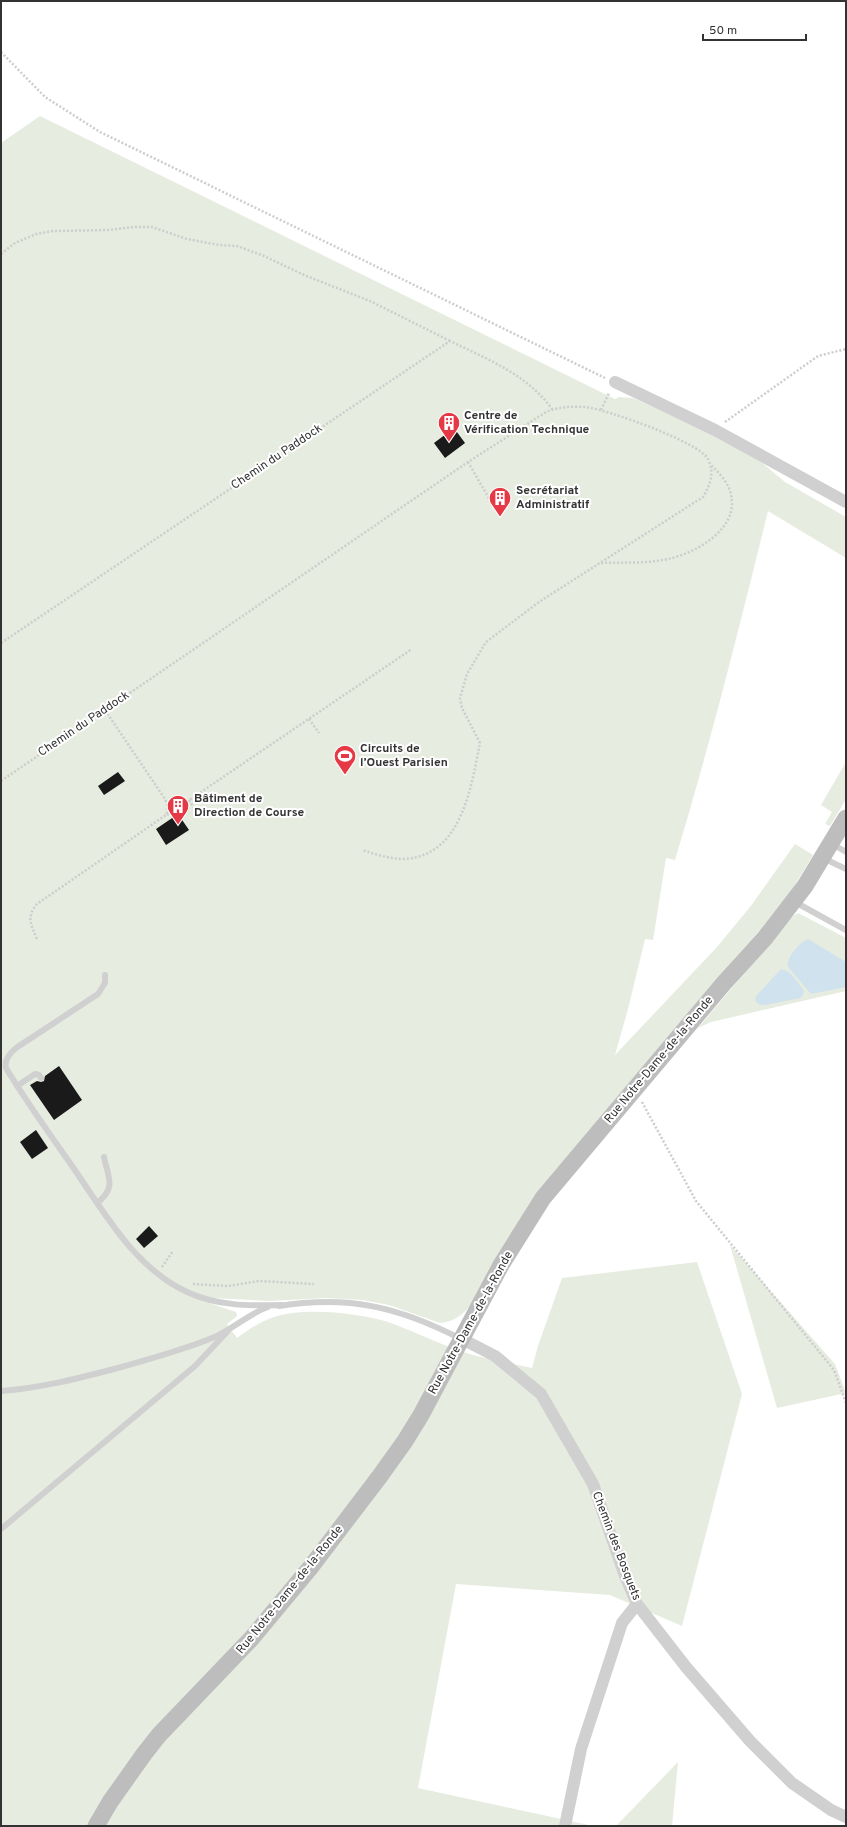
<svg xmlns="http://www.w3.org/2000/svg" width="847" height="1827" viewBox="0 0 847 1827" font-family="Overpass,sans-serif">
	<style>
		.green { fill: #e6ecdf }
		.water { fill: #cfe2ee }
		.building { fill: #1a1a1a }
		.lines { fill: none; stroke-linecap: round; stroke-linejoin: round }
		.path { stroke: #cdcdcd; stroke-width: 2.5; stroke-dasharray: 2 2; stroke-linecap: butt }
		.lane { stroke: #d0d0d0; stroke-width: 6 }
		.street { stroke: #d0d0d0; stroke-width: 12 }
		.secondary { stroke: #bdbdbd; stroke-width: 17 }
		.labels { text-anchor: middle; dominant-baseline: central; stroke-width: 4; stroke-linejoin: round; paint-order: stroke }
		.poi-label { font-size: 12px; font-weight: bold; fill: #333; stroke: #fff; text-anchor: start }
		.street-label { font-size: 12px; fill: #333; stroke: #fff }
	</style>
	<rect width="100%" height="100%" fill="#fff"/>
	<!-- green -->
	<path class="green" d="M40,116l575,283 4,-2 14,1 87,40 41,24 24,20 61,35v41l-78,-47c-29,117 -58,234 -93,349l-9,-2 -13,82 -8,-1 -17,70 -13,46 102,-108 33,-40 45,-63 18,11 -23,38 -318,410c-8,11 -18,19 -32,20l-51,-18 -26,-5 -37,-2 -57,3 -55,-3 -11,3 33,11 1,4 -10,8 10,14c12,-9 23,-16 37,-21 31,-10 86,-4 117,6 27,10 54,24 82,32 19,5 40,9 59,13l6,-22 24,-68 135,-16 45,132 -60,232 -72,-31 -154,-11 -38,204 175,38h-592v-1683z
		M846,762v37l-16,27 -5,-2 7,-12 -11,-7z
		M798,913l48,25v53l-135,31 -13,6 87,-103 8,-9z
		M730,1245l105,119 11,29 -69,15z
		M678,1762l-6,64h-56z"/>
	<!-- water -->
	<path class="water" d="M808,939l38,23v25l-35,7 -23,-27c-3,-8 12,-25 20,-28z
		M781,969c10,1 17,14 23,22l-1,4 -3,3 -35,7 -7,-1 -3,-5 2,-4z"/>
	<!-- building -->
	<path class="building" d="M454,428l11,15 -20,15 -11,-15z
		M118,772l7,9 -21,14 -6,-9z
		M178,814l11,16 -23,15 -10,-16z
		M59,1066l23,34 -28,20 -24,-35 7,-4 4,1 3,-1 1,-5z
		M36,1130l12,18 -16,11 -12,-17z
		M149,1226l9,10 -14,12 -8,-9z"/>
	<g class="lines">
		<!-- path -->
		<path class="path" d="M1,52l44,45 55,35 505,246
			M1,254l14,-11 21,-9 17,-3 55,-1 25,-3h19l35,12 32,6 18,1 27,10 40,19 66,26 80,40
			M601,410l8,-17
			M725,422l93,-66 28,-7
			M468,462l30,52
			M601,563c23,-1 45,1 67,-4 28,-6 71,-30 63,-64 -2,-12 -12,-22 -20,-30
			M1,643l449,-302c37,18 78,34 102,68
			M309,719l10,14
			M1,781l467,-319 78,-50c12,-5 26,-6 39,-5 21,2 114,35 123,52 7,14 2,26 -5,38l-164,105 -53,40 -19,32 -7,24 2,10 18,35c-9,44 -18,113 -76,116 -15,0 -29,-5 -42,-9
			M189,800l7,11
			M167,815l245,-166
			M37,939c-6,-14 -11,-22 0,-35l129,-89c3,-7 1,-13 -3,-19l-58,-86
			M642,1102l54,99 138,169 12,33
			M162,1267l11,-16
			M193,1284l35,2 31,-5 55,3"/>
		<!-- lane -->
		<path class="lane" d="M832,844l14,8
			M823,858l23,11
			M795,902l51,28
			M105,975v8l-7,11 -82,54c-6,5 -12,12 -10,20 20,33 42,64 64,95 33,47 63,104 117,129 30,14 62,14 95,13
			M17,1086l18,-12 4,1 2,3
			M97,1203c20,-15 11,-26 7,-46
			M279,1306c70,-11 120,1 182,33
			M1,1391c39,-3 75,-12 113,-22 33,-9 66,-18 98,-31 20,-8 36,-24 56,-31
			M1,1529l194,-163 32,-34"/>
		<!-- street -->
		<path class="street" d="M615,382l100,48 131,72
			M462,1339l33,17 46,38 52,90 32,92 12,28 49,63 64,74 42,42 39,27 15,7
			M565,1826l16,-77 41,-126 15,-19"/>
		<!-- secondary -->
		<path class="secondary" d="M96,1826l14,-24 34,-48 15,-19 92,-96 59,-71 70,-92 25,-35 16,-26 80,-150 42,-67 181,-215 41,-45 40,-52 41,-68"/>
	</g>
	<!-- icons -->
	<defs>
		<g id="building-pin" transform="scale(1.15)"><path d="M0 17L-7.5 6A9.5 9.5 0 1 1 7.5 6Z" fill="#e63946" stroke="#fff"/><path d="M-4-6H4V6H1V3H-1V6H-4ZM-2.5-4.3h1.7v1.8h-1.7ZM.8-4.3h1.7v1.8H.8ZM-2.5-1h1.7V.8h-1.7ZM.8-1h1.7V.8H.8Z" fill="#fff"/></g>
		<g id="stadium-pin" transform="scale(1.15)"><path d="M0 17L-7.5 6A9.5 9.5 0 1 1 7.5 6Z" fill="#e63946" stroke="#fff"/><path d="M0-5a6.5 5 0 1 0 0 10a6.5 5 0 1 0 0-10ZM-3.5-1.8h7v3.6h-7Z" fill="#fff"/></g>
	</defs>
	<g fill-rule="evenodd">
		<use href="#building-pin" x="449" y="423"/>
		<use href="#building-pin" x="500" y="498"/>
		<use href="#stadium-pin" x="345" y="756"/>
		<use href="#building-pin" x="178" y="806"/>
	</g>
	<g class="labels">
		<!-- poi labels -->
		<g class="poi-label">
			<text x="464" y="416">Centre de<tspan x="464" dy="14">Vérification Technique</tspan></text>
			<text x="516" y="491">Secrétariat<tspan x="516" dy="14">Administratif</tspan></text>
			<text x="360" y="749">Circuits de<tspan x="360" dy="14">l’Ouest Parisien</tspan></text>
			<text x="194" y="799">Bâtiment de<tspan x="194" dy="14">Direction de Course</tspan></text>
		</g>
		<!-- street labels -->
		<g class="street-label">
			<text transform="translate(277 457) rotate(-34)">Chemin du Paddock</text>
			<text transform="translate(84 724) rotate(-34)">Chemin du Paddock</text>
			<text transform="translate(659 1060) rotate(-50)">Rue Notre-Dame-de-la-Ronde</text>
			<text transform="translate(471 1323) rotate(-61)">Rue Notre-Dame-de-la-Ronde</text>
			<text transform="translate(616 1546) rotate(69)">Chemin des Bosquets</text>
			<text transform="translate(290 1590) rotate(-51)">Rue Notre-Dame-de-la-Ronde</text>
		</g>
	</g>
	<!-- border -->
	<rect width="847" height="1827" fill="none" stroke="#333333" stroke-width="4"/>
	<!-- scale -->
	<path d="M703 34v6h103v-6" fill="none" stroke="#333333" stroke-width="2"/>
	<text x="709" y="34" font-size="12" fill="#333333" stroke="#ffffff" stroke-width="3" paint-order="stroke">50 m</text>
</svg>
